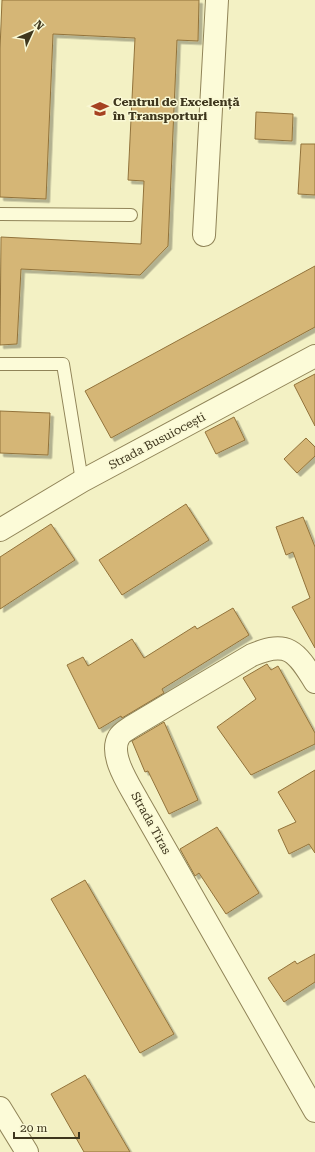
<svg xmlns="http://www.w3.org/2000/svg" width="315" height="1152" viewBox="0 0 315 1152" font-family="'Roboto Serif',serif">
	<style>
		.building { fill: #d5b676; stroke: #92733b; filter: url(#shadow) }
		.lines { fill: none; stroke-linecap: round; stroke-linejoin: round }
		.lane-casing { stroke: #908458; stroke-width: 14 }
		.street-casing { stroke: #908458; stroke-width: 24 }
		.lane { stroke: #fcfbd8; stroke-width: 12 }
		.street { stroke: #fcfbd8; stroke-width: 22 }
		.labels { text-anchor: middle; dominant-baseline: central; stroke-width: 3; stroke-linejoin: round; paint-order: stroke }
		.poi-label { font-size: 12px; font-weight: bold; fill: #3e361d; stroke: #f9f8d4; text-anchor: start }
		.street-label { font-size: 12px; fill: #3e361d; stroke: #f9f8d4 }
	</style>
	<defs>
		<filter id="shadow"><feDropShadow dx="3.5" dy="3.5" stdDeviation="0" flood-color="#0004"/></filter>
	</defs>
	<rect width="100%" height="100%" fill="#f3f1c4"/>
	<!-- building -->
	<path class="building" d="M2,0h197l-1,41 -21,-1 -9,206 -28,29 -119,-6 -4,75 -17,1 1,-108 140,7 3,-63 -16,-1 7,-142 -82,-4 -7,165 -46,-2v-148z
		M256,112l37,2 -1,27 -37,-2z
		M301,144h14v51l-17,-1z
		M315,266v61l-204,111 -26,-47z
		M315,374v52l-21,-41z
		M0,411l50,2 -2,42 -48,-2z
		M234,417l11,23 -29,14 -11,-22z
		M306,438l9,9v9l-18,17 -13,-14z
		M186,504l23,36 -87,55 -23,-35z
		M303,517l12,30v101l-23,-41 18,-9 -17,-46 -7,3 -10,-28z
		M51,524l24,36 -75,49v-52z
		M233,608l16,27 -87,54 2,4 -42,25 -1,-2 -22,13 -32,-64 16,-8 5,9 44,-27 12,19 51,-32 2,3z
		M267,664l4,6 7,-4 37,67v11l-64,31 -34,-48 39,-28 -13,-21z
		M164,722l34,78 -29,14 -21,-43 -3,1 -13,-31z
		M315,770v83l-6,-9 -20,10 -11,-24 18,-8 -18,-30z
		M217,827l42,66 -33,21 -27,-41 -4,3 -15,-27z
		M85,880l89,154 -34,19 -89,-154z
		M315,954v28l-31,20 -16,-24 27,-17 2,3z
		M85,1075l45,77h-46l-33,-58z"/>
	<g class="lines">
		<!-- lane casing -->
		<g class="lane-casing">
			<path id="lane" d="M0,214l131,1
				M0,364h63l19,117"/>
		</g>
		<!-- street casing -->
		<g class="street-casing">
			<path id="street" d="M204,235l13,-235
				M0,530l82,-49 233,-125
				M315,682c-19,-31 -27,-42 -63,-27l-121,72c-4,3 -10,6 -12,10 -11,18 11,49 20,66l176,308
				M0,1108l27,44"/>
		</g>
		<!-- lane -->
		<use href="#lane" class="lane"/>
		<!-- street -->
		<use href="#street" class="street"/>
	</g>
	<!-- icons -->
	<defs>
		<g id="university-bare" transform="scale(1.38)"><path d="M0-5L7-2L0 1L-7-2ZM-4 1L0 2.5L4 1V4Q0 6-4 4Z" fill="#a64221" stroke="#f9f8d4" stroke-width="2.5" paint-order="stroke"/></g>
	</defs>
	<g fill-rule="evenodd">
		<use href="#university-bare" x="100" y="109"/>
	</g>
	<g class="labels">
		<!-- poi labels -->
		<g class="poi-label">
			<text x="113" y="102">Centrul de Excelență<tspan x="113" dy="14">în Transporturi</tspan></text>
		</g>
		<!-- street labels -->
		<g class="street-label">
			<text transform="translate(157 441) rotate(-28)">Strada Busuiocești</text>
			<text transform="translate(151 823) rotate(61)">Strada Tiras</text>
		</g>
	</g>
	<!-- north arrow -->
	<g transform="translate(32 32) rotate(46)" stroke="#f9f8d4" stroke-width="3" paint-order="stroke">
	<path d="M0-3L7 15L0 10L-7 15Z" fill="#3e361d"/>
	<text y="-6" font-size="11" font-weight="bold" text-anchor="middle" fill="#3e361d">N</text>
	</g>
	<!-- scale -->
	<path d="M14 1132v6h65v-6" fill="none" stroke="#3e361d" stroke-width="2"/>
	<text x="20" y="1132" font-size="12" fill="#3e361d" stroke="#f9f8d4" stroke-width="3" paint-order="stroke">20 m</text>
</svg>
